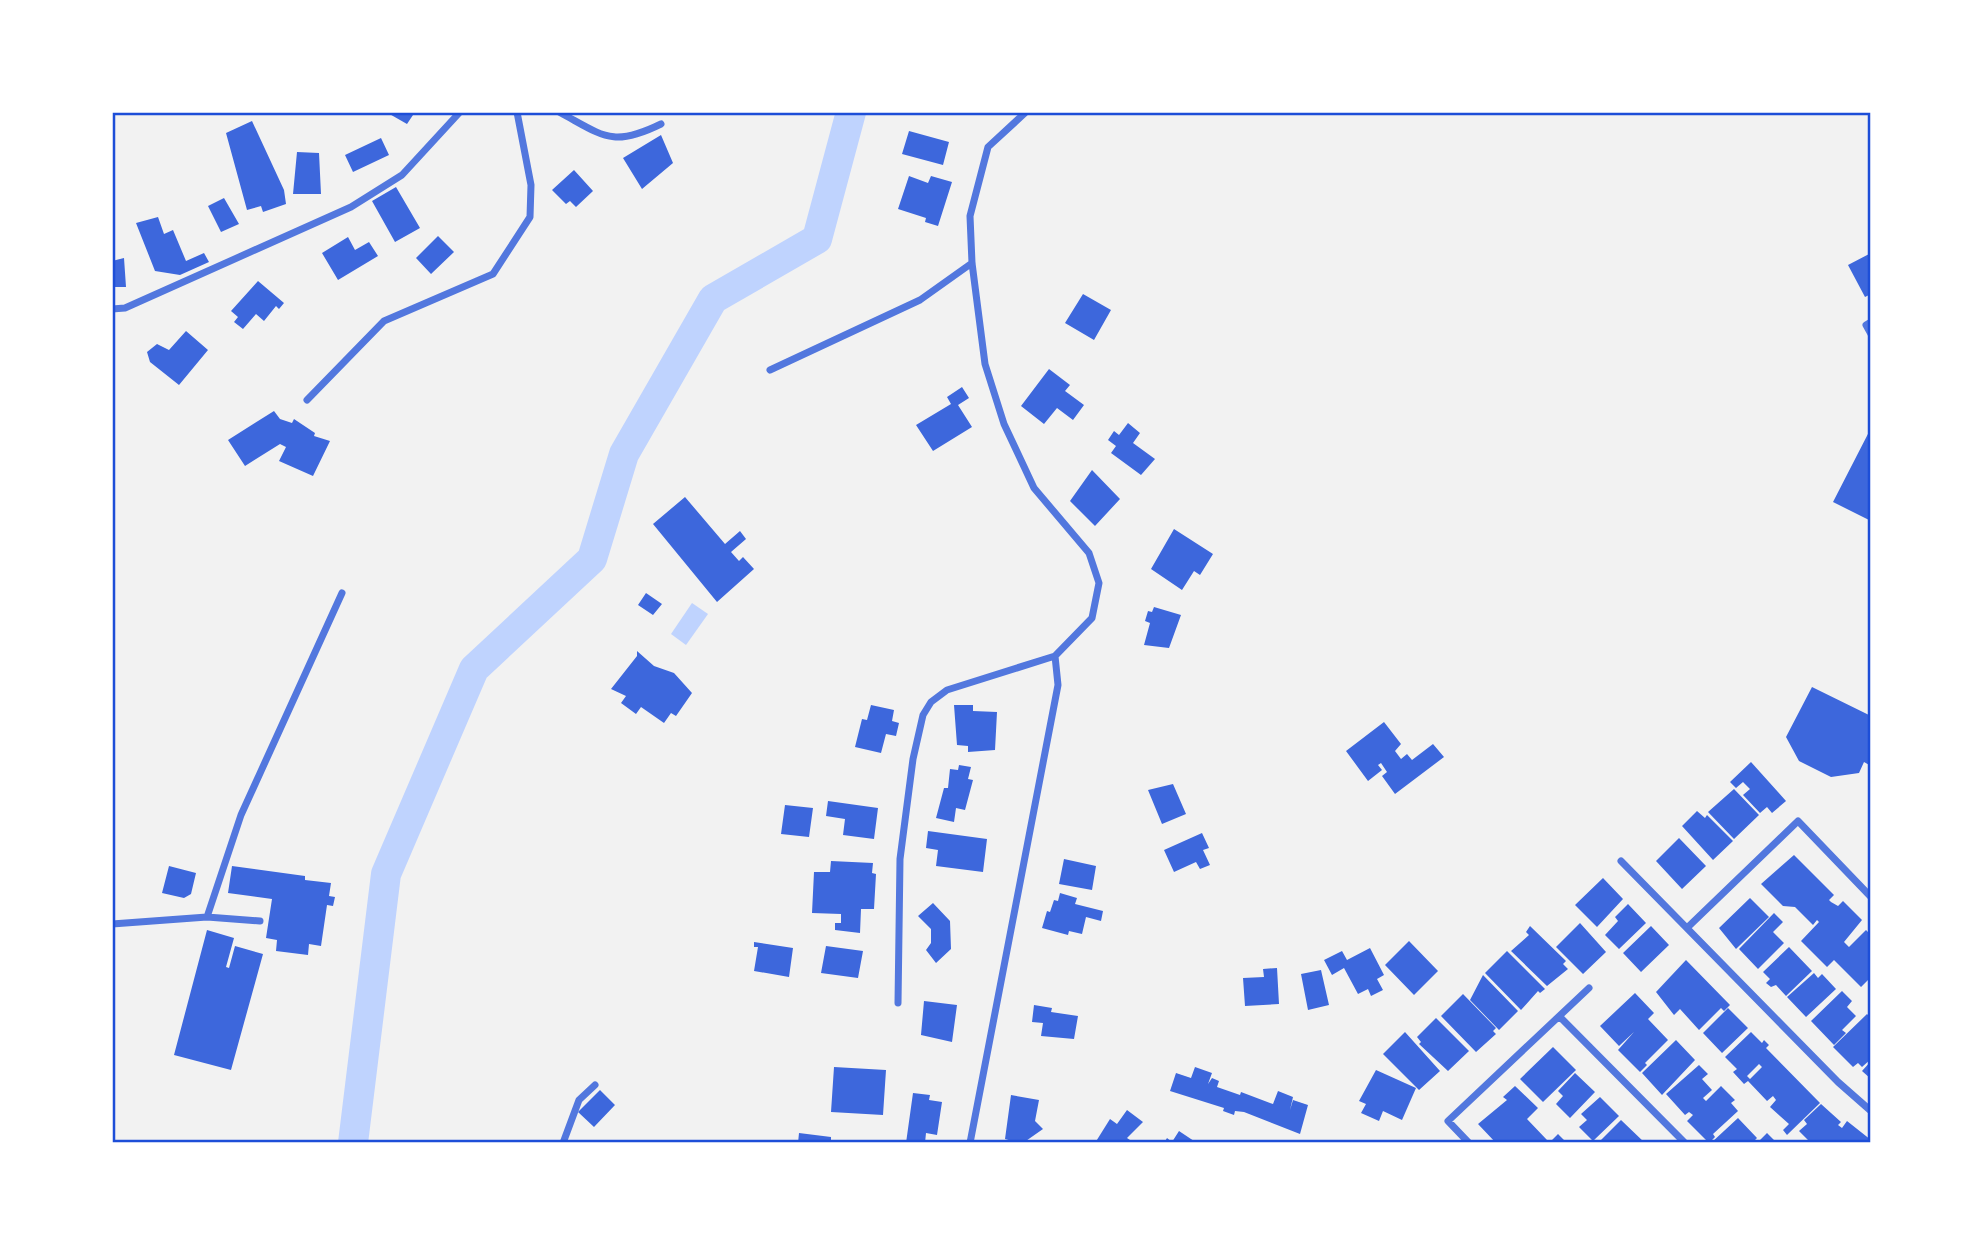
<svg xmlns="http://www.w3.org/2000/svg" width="1983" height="1255" viewBox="0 0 1983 1255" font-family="Arial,sans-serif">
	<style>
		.water { fill: #bfd3fe }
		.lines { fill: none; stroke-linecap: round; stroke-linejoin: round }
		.river { stroke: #bfd3fe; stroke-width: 30 }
		.building { fill: #3d67dc; fill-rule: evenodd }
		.minor { stroke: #5277de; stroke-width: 7 }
		.neatline { fill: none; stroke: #1d4ed8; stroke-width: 2.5 }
	</style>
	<rect width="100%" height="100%" fill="#f2f2f2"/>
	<!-- water -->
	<path class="water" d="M692,603l16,11 -22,31 -15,-11z"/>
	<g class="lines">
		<!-- river -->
		<path class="river" d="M353,1143l33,-269 88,-205 118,-110 32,-105 89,-155 104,-60 34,-127"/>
	</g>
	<!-- building -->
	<path class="building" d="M386,112h29l-8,12z
		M252,121l32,69 2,14 -23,8 -2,-6 -14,4 -21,-77z
		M909,131l40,11 -6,23 -41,-11z
		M661,135l12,28 -31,26 -19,-31z
		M381,138l8,17 -36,17 -8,-17z
		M297,152l22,1 2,41h-28z
		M574,170l19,21 -17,16 -6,-6 -4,3 -14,-14z
		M909,176l19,7 3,-7 21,6 -14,44 -13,-4 1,-4 -28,-9z
		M396,187l24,41 -25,14 -23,-41z
		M224,198l15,26 -18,8 -13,-26z
		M158,217l6,17 9,-4 13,31 18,-8 5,9 -29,13 -25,-4 -19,-48z
		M438,236l16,16 -23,22 -15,-16z
		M348,237l7,13 14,-8 9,14 -40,24 -16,-27z
		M1871,253v41l-6,3 -17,-32z
		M124,258l2,29h-14v-26z
		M258,281l26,22 -5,6 -3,-3 -12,15 -8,-7 -13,15 -9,-7 4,-5 -7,-6z
		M1083,294l28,16 -17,30 -29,-17z
		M186,331l22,19 -29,35 -29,-23 -3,-10 10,-8 12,6z
		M1049,369l21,16 -5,6 19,14 -11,15 -16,-12 -13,16 -23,-18z
		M962,387l7,11 -11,7 14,22 -39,24 -17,-26 35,-21 -4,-7z
		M274,411l6,8 12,4 2,-4 21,14 -1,3 16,5 -17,35 -34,-15 7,-14 -6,-3 -35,22 -17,-26z
		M1128,423l12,10 -7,10 22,16 -14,16 -30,-22 5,-7 -8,-6 6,-9 5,4z
		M1871,428v93l-38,-19z
		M1092,470l28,29 -25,27 -25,-25z
		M685,497l40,47 15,-13 6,8 -15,13 8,9 4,-4 11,12 -37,33 -64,-78z
		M1174,529l39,25 -13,21 -6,-4 -12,19 -31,-21z
		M646,593l16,11 -9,11 -15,-10z
		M1154,607l27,8 -12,33 -25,-3 6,-22 -5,-2 3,-10 4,1z
		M637,651l17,15 20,7 18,20 -16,23 -5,-3 -7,10 -23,-16 -5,7 -15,-11 5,-7 -15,-7 26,-33z
		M1812,687l59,29v50l-7,-4 -5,11 -28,4 -32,-16 -13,-24z
		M871,705l23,5 -2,11 7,2 -3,13 -10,-2 -5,19 -26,-6 7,-28 5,1z
		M954,705h19v6l24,1 -2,38 -27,2v-6l-11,-1z
		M1384,722l17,22 -6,7 6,8 6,-5 5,6 21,-16 11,13 -49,37 -13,-18 5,-4 -6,-9 -3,2 4,5 -14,11 -22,-30z
		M1751,762l35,39 -14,12 -5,-6 -7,6 -17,-18 7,-6 -7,-7 -7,6 -6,-6z
		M959,765l12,2 -3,12 5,1 -8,30 -9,-2 -2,14 -18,-4 8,-30h4l2,-19 8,1z
		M1173,784l13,30 -24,10 -14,-34z
		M1734,789l25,26 -25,24 -26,-27z
		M828,801l50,7 -4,31 -31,-4 2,-16 -19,-3z
		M785,805l28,3 -4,29 -28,-3z
		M1697,811l8,7 2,-3 26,26 -20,19 -31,-34z
		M928,831l59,8 -4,33 -47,-6 2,-16 -12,-2z
		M1202,833l7,15 -6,2 7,15 -10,4 -4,-7 -22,10 -10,-22z
		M1679,838l27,28 -24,23 -26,-28z
		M1794,855l40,40 -5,5 2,2 7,4 5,-5 19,19 -18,22 5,5 17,-17 5,5v42l-10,10 -27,-27 -7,7 -26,-26 18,-19 -2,-2 -4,5 -18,-18 -12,-1 -22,-22z
		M1064,859l32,7 -4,24 -33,-6z
		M831,861l42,2 -1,10 4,1 -2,35h-13l-1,24 -25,-3v-7h6v-9l-29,-1 2,-41h16z
		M169,866l27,7 -5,21 -7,4 -22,-5z
		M232,866l73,10v4l26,3 -2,13 6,1 -2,9 -6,-1 -6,41 -12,-2 -1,11 -32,-4 1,-11 -11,-2 6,-39 -44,-6z
		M1603,878l20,21 -26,28 -22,-22z
		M1060,893l17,5 -2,6 28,7 -2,10 -15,-4 -4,17 -13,-3 -1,4 -26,-7 5,-17 3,1 4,-12 4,1z
		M1750,898l19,19 -33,32 -17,-21z
		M933,903l17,18 1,28 -15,14 -10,-13 5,-7v-14l-13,-13z
		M1628,904l18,19 -27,26 -14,-14 13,-14 -3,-4z
		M1774,913l9,9 -10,10 11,11 -26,26 -19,-20z
		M1580,923l26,29 -23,22 -27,-27z
		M1530,926l36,35 -3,3 5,5 -21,17 -36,-35 18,-16 -3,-3z
		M1651,926l18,19 -28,27 -18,-19z
		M207,930l27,8 -8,29 3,1 6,-22 28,8 -32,116 -57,-15z
		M1409,941l29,30 -24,24 -29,-30z
		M754,942l39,6 -4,29 -35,-6 4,-24h-4z
		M826,946l37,5 -5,27 -37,-5z
		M1789,947l23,24 -26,25 -10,-11 -5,2 -5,-4 4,-4 -7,-7z
		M1370,948l14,27 -7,4 6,11 -12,6 -3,-7 -10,5 -14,-26 -12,7 -8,-15 18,-9 5,9z
		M1507,951l38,38 -5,4 -2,-2 -17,19 -36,-37z
		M1686,960l44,45 -6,6 -3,-3 -22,22 -19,-21 -6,6 -18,-23z
		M1277,968l2,36 -34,2 -2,-28 21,-1 -1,-8z
		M1321,970l8,35 -21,5 -7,-36z
		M1814,973l4,5 4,-4 14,15 -30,28 -19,-20z
		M1483,975l35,36 -19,19 -29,-30z
		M1842,991l10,10 -5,6 9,9 -14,14 4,3 -12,12 -23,-24z
		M1635,993l19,20 -6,6 20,21 -23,23 2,2 -7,7 -22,-22 16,-18 -15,14 -19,-20z
		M1463,994l33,34 -3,3 3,3 -20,18 -35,-36z
		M924,1001l33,4 -5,37 -31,-7z
		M1034,1005l18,3 -1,4 27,4 -4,23 -33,-3 2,-13 -11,-1z
		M1728,1008l20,20 -26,25 -19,-20z
		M1867,1014l4,4v41l-9,8 -4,-4 -5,4 -20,-20z
		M1436,1018l33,33 -21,20 -29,-27 2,-2 -4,-5z
		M1405,1032l35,39 -21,19 -36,-36z
		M1751,1032l11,11 2,-3 5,5 -3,3 54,55 -33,32 -4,-5 6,-6 -19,-17 6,-7 -3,-4 -6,5 -19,-20 -4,3 -11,-12 4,-3 -12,-12zM1759,1064l3,3 -12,12 -3,-3z
		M1676,1040l19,20 -33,35 -20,-22z
		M1553,1047l23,23 -33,32 -23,-23z
		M1871,1061v18l-9,-8z
		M1699,1065l9,9 -6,5 10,11 -9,8 3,3 15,-15 14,14 -4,3 7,8 -25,23 2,3 -6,6 -22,-22 6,-6 -4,-3 -4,3 -19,-21z
		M834,1067l52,3 -3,45 -52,-3z
		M1195,1067l17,6 -4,11 4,-6 7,3 -2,6 23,8 1,-3 32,12 5,-13 15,6 -3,13 3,-10 15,5 -8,29 -56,-22 -9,-1 -1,4 -11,-4 1,-3 -54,-17 6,-18 15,5z
		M1376,1070l40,18 -14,32 -19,-9 -4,10 -18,-8 5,-9 -7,-3z
		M1575,1073l20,19 -25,26 -14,-14 7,-8 -5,-5z
		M1515,1086l23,22 -11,11 20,21 -3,3h-48l-18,-19 29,-24 -4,-3z
		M600,1090l15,15 -21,22 -16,-15z
		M913,1093l17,2 -1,5 13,2 -5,33 -11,-2 -1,10h-19z
		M1011,1095l28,5 -4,21 8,8 -20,14h-14l3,-2 -7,-2z
		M1600,1097l19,19 -26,25 -14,-14 8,-7 -6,-6z
		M1821,1104l20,18 -3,3 4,3 5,-7 24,19 -1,3h-59l-12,-12 8,-7 -3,-4z
		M1127,1110l16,12 -16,16 3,2 -2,3h-33l15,-24 7,5z
		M1738,1118l19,20 -5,5h-41z
		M1621,1120l24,23h-47z
		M1179,1131l18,12h-33l3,-5 5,4z
		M799,1133l32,4v6h-33z
		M1767,1133l10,10h-20z
		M1558,1134l9,9h-18z"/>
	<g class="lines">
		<!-- minor -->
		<path class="minor" d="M559,112c45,24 53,36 102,12
			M112,309l13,-1 226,-101 51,-32 58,-63
			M1871,322l-5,3 5,9
			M770,370l150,-70 52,-37
			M307,400l77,-79 109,-47 37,-57 1,-32 -14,-73
			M1621,861l217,221 33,29
			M207,917l34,-102 101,-222
			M112,924l95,-7 53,4
			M1688,927l110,-106 73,76
			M898,1003l2,-144 13,-100 10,-44 8,-13 16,-12 108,-34 37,-38 7,-35 -10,-30 -55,-65 -30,-64 -19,-60 -13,-101 -2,-47 18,-69 38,-35
			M1560,1017l125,126
			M563,1143l16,-43 16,-15
			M970,1143l88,-458 -3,-29
			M1469,1143l-21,-22 141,-133"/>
	</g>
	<!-- border -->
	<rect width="1983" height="1255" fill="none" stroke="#ffffff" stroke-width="228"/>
	<rect x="114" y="114" width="1755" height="1027" class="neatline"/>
</svg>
